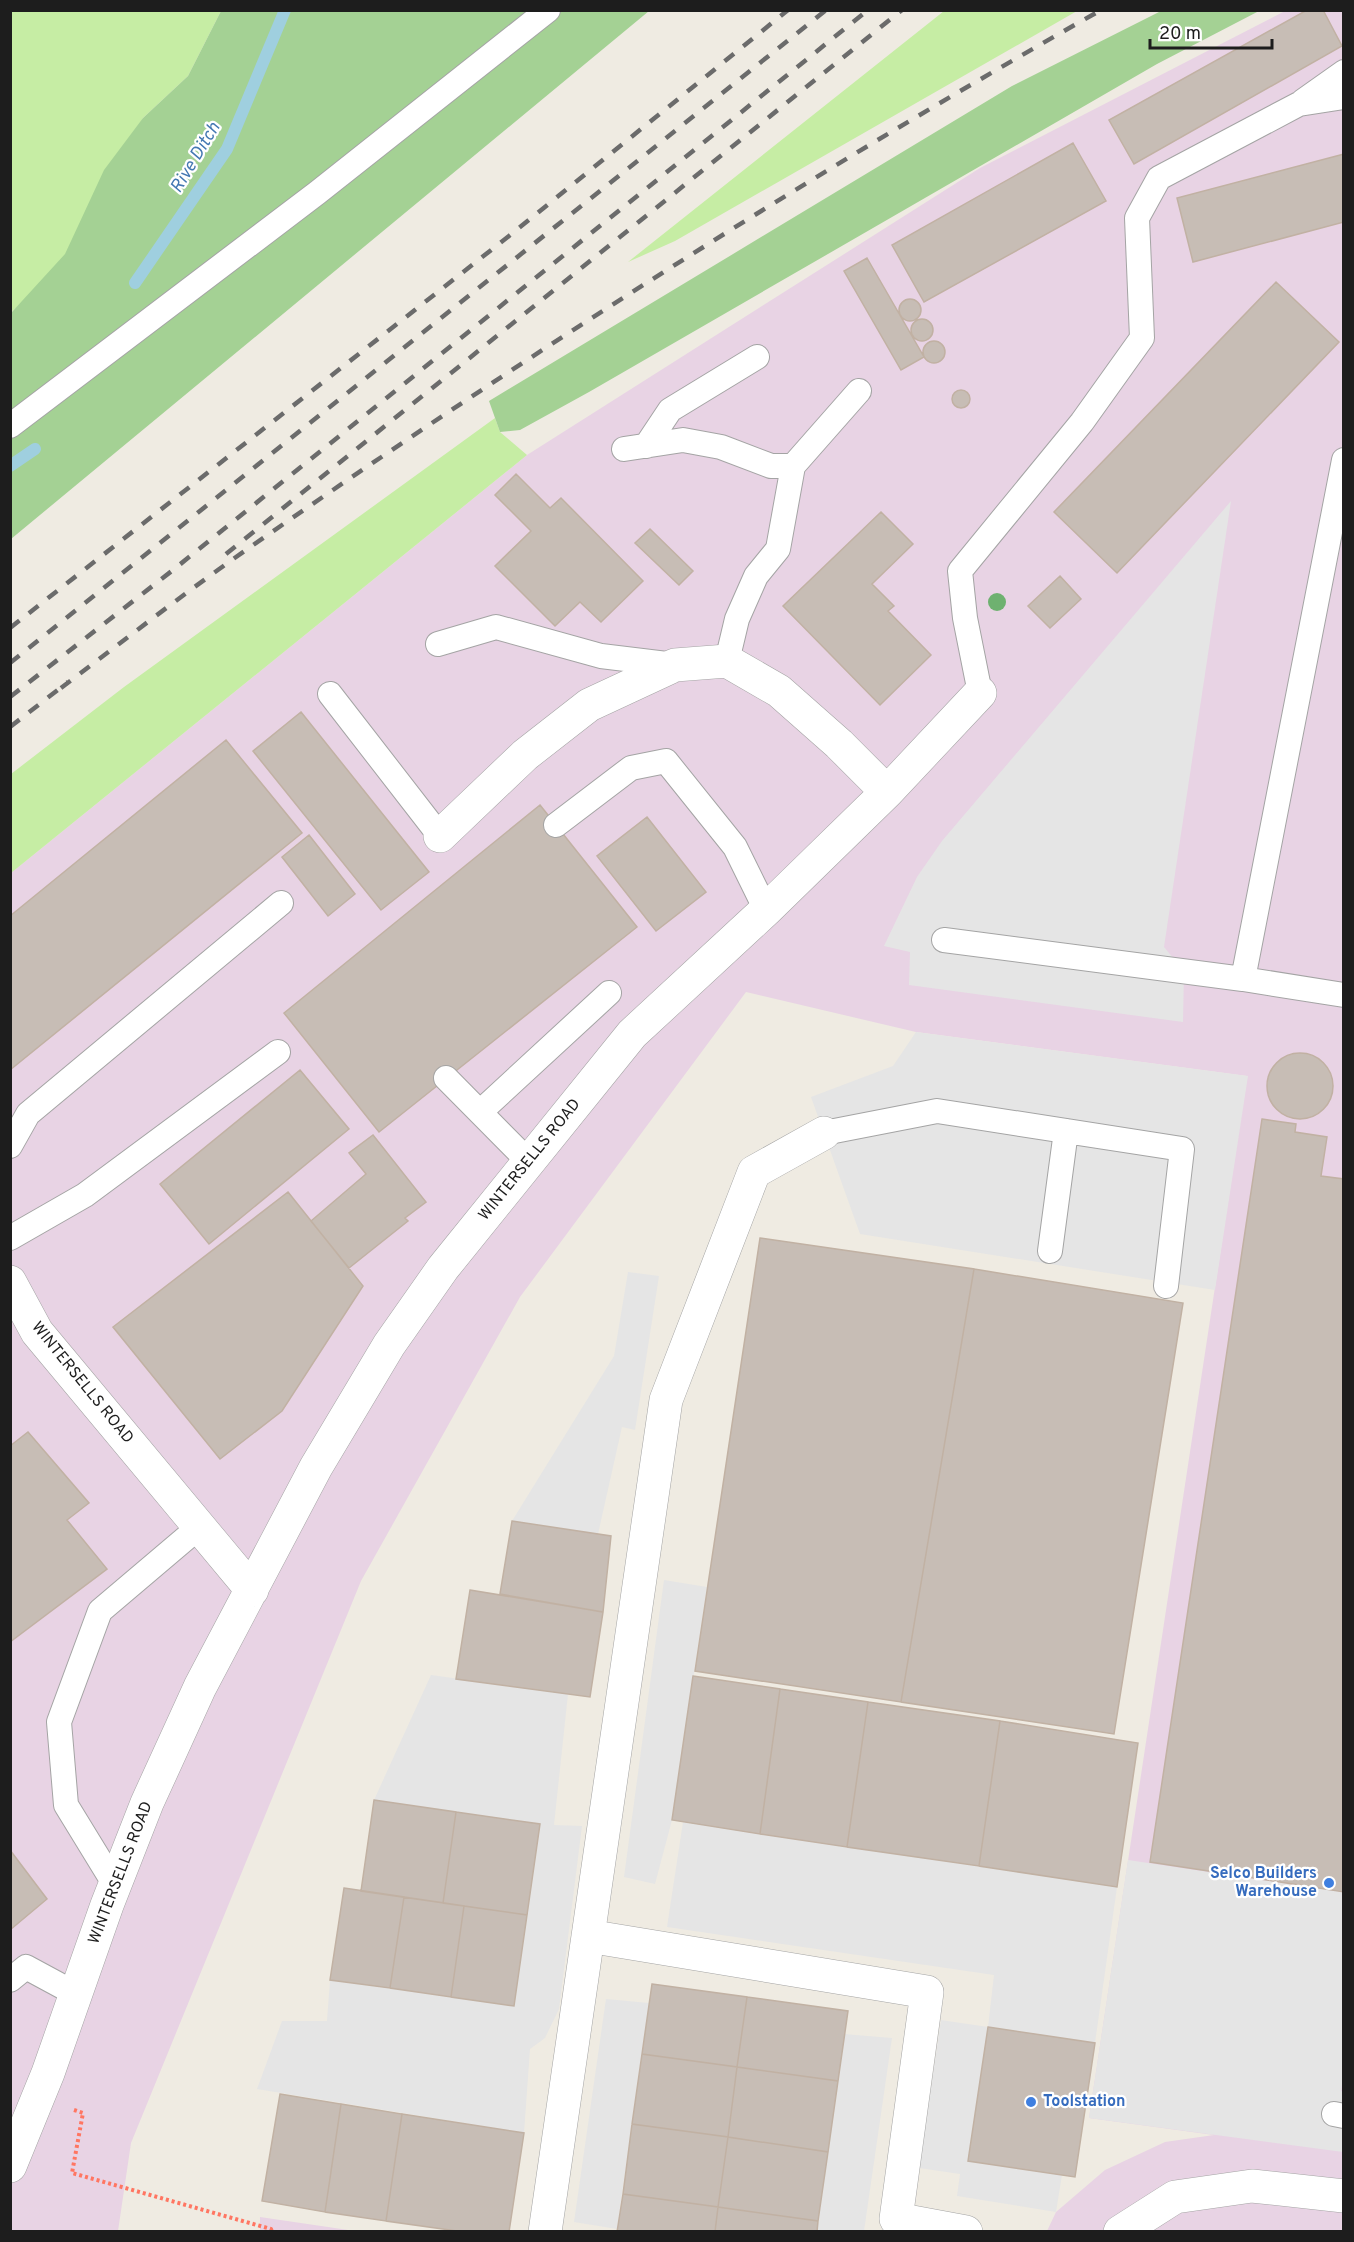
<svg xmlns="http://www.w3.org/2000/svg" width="1354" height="2242" viewBox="0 0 1354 2242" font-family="Overpass,sans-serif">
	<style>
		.industrial { fill: #e8d3e4 }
		.grass { fill: #c6eda4 }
		.forest { fill: #a4d194 }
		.parking { fill: #e5e5e5 }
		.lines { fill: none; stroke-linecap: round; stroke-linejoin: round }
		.stream { stroke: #9fcfdf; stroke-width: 12 }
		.building { fill: #c7bdb5; stroke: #c1b1a3; stroke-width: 1.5 }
		.lane-casing { stroke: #a4a4a4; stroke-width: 26 }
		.street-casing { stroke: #a4a4a4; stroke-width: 34 }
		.path { stroke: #ff7662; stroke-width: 4; stroke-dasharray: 3 3; stroke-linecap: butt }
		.lane { stroke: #fff; stroke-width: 24 }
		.street { stroke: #fff; stroke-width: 33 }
		.rail { stroke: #6b6b6b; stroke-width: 4.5; stroke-dasharray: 12 12; stroke-linecap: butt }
		.tree { fill: #6eb170 }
		.shop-dot { fill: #3f7fe0; stroke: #fff; stroke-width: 2 }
		.labels { text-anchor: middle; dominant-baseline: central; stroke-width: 4.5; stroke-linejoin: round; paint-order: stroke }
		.street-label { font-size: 16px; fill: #1d1d1d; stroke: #fff }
		.shop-label { font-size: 16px; font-weight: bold; fill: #366cbe; stroke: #fff; text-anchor: end }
		.water-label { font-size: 18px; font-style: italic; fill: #4478b2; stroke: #fff }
	</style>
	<rect width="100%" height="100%" fill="#efebe2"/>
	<!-- industrial -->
	<path class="industrial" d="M1285,11h58v2220h-296l9,-19 49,-42 60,-28 49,-7 -125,-17 158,-1042 -331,-44 -170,-40 -226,305 -159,284 -230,562 -13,88 -107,1v-1359l516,-418 453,-287z
		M260,2217l95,14h-95z"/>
	<!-- grass -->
	<path class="grass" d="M14,10l207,1 -33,65 -45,42 -71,143 -61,51 -1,-299z
		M944,11h133l-402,230 -47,21z
		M495,418l5,14 27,23 -516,418v-99l113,-87z"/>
	<!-- forest -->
	<path class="forest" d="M221,11h428l-638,528v-226l54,-59 39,-84 39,-52 45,-42z
		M1161,11h98l-102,53 -568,328 -69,38 -20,2 -11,-31 523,-315z"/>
	<!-- parking -->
	<path class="parking" d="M1231,501l-67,446 20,24 -1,51 -274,-37 1,-33 -26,-6 33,-69 25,-36z
		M916,1032l332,44 -33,214 -355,-56 -49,-137 82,-31z
		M628,1272l31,4 -24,154 -13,-3 -24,107 -86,-13 102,-165z
		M664,1580l43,7 -35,233 -17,64 -31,-7z
		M431,1675l137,19 -14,131 28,1 -23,183 -14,29 -15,11 -6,84 -267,-44 25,-68h45l3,-41 184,26 26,-181 -166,-25z
		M683,1822l434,65 -22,156 -107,-16 -20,134 94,14 -6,37 -99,-16 3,-22 -41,-6 22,-148 47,7 6,-52 -327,-48z
		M1128,1860l215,32 1,181 -3,18 3,1 -1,60 -254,-34z
		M606,1999l43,4 -32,226 -43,-7z
		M844,2034l48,4 -28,193 -47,1z"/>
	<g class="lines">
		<!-- stream -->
		<path class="stream" d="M135,283l92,-134 58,-139
			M10,466l25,-17"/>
	</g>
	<!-- building -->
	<path class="building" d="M1307,10h16l19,36 -208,118 -25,-44z
		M1073,143l33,58 -182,101 -32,-57z
		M1344,154v68l-151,40 -16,-64z
		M867,258l57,99 -23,13 -57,-99z
		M1276,282l63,60 -222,231 -63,-61z
		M899 310a11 11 0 1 1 22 0a11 11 0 1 1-22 0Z
		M911 330a11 11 0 1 1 22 0a11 11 0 1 1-22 0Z
		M923 352a11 11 0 1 1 22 0a11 11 0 1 1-22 0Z
		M952 399a9 9 0 1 1 18 0a9 9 0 1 1-18 0Z
		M516,474l34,34 11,-10 82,83 -42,41 -21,-20 -25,24 -60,-60 36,-35 -36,-36z
		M881,512l32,32 -41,40 22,22 -6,5 43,44 -51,50 -97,-99z
		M650,529l43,42 -14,14 -44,-42z
		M1060,576l21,23 -31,29 -22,-22z
		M301,712l128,160 -48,38 -128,-159z
		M226,740l76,93 -292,237v-154z
		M540,805l97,122 -258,205 -95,-119z
		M647,817l59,75 -50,39 -59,-75z
		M309,835l46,59 -27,22 -46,-59z
		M1267 1086a33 33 0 1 1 66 0a33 33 0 1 1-66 0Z
		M300,1070l49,59 -140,115 -49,-60z
		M1262,1119l34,5 -1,8 32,5 -6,39 23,3v713l-194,-30z
		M373,1135l53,67 -21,16 3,3 -59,47 -38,-47 55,-47 -17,-21z
		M288,1192l75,94 -81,125 -62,48 -107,-132z
		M760,1238l214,31 -73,433 -206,-31z
		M974,1269l209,34 -69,431 -213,-32z
		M28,1432l61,71 -22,17 40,49 -97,73v-196z
		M512,1521l99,15 -8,76 -103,-18z
		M470,1590l133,22 -13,85 -134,-18z
		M693,1676l87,13 -20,145 -88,-14z
		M780,1689l88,13 -21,145 -87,-13z
		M868,1702l132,19 -21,145 -132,-19z
		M1000,1721l138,22 -21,144 -138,-21z
		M374,1800l82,12 -13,91 -82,-12z
		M456,1812l84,12 -13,91 -84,-12z
		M10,1850l37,49 -37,31z
		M344,1888l60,9 -14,91 -60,-8z
		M404,1897l60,9 -13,91 -61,-9z
		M464,1906l63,9 -13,91 -63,-9z
		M652,1984l95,13 -10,70 -95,-13z
		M747,1997l101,14 -10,70 -101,-14z
		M988,2027l107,16 -20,134 -107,-16z
		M642,2054l95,13 -9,70 -96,-13z
		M737,2067l101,14 -10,71 -100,-15z
		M280,2094l61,10 -16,108 -63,-11z
		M341,2104l61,10 -16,107 -61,-9z
		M402,2114l122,19 -15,99h-45l-78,-11z
		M632,2124l96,13 -10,70 -95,-13z
		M728,2137l100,15 -10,69 -100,-14z
		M623,2194l95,13 -3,25h-98z
		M718,2207l100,14 -1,11h-102z"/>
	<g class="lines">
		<!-- lane casing -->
		<g class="lane-casing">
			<path id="lane" d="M1303,101l41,-29
				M10,426l307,-233 231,-183
				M646,446l24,-36 87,-53
				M624,449l59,-9 38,7 50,19h22
				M1344,460l-101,519 101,16
				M438,644l58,-17 105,29 74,9
				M727,661l10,-42 19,-43 22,-27 15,-83 66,-75
				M980,693l-15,-75 -5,-47 122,-149 60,-84 -5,-120 22,-40 140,-74 45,-7
				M330,694l110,142
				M556,825l75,-57 35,-7 69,86 31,63
				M944,940l299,39
				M446,1078l83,84
				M480,1112l129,-119
				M824,1133l113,-22 245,38 -16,137
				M10,1146l18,-32 253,-211
				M10,1238l75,-43 193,-143
				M1050,1251l16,-120
				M115,1885l-49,-80 -7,-83 41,-111 99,-84
				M10,1980l16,-13 50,27
				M1334,2114l10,2"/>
		</g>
		<!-- street casing -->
		<g class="street-casing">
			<path id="street" d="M887,792l93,-99
				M10,1282l27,50 215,258
				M588,1936l339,56 -31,227 70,13
				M10,2166l38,-93 59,-168 40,-102 53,-116 116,-220 73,-122 54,-77 189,-234 134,-124 121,-118 -48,-48 -60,-53 -52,-30 -52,4 -86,40 -64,50 -85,81
				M545,2232l121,-832 88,-228 70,-39
				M1120,2232l55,-35 77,-11 92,10"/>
		</g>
		<!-- path -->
		<path class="path" d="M74,2110l9,3 -11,60 199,56 1,3"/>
		<!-- lane -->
		<use href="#lane" class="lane"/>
		<!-- street -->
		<use href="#street" class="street"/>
		<!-- rail -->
		<path class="rail" d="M226,554l676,-544
			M10,628l499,-392 279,-226
			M10,663l816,-653
			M61,688c61,-46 122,-94 185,-138 277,-193 561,-374 855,-540
			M10,697l163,-127 695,-560
			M10,727l58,-45"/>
	</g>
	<!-- trees -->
	<circle class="tree" cx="997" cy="602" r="9"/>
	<!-- markers -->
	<g class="shop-dot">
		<circle cx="1329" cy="1883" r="6"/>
		<circle cx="1031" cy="2102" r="6"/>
	</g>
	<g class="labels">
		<!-- street labels -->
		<g class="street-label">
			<text transform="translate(530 1160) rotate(-51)">WINTERSELLS ROAD</text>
			<text transform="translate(82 1383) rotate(51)">WINTERSELLS ROAD</text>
			<text transform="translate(121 1873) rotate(-69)">WINTERSELLS ROAD</text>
		</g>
		<!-- shop labels -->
		<g class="shop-label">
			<text x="1317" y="1874">Selco Builders<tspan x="1317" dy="18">Warehouse</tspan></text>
			<text x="1043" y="2102" text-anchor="start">Toolstation</text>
		</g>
		<!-- water labels -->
		<g class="water-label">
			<text transform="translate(196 158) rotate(-59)">Rive Ditch</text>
		</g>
	</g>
	<!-- border -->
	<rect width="1354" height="2242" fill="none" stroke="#1d1d1d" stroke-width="24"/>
	<!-- scale -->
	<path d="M1150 39v9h122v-9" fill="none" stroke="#1d1d1d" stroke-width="3"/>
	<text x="1159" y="39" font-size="18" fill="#1d1d1d" stroke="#ffffff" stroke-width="4.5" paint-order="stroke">20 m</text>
</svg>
